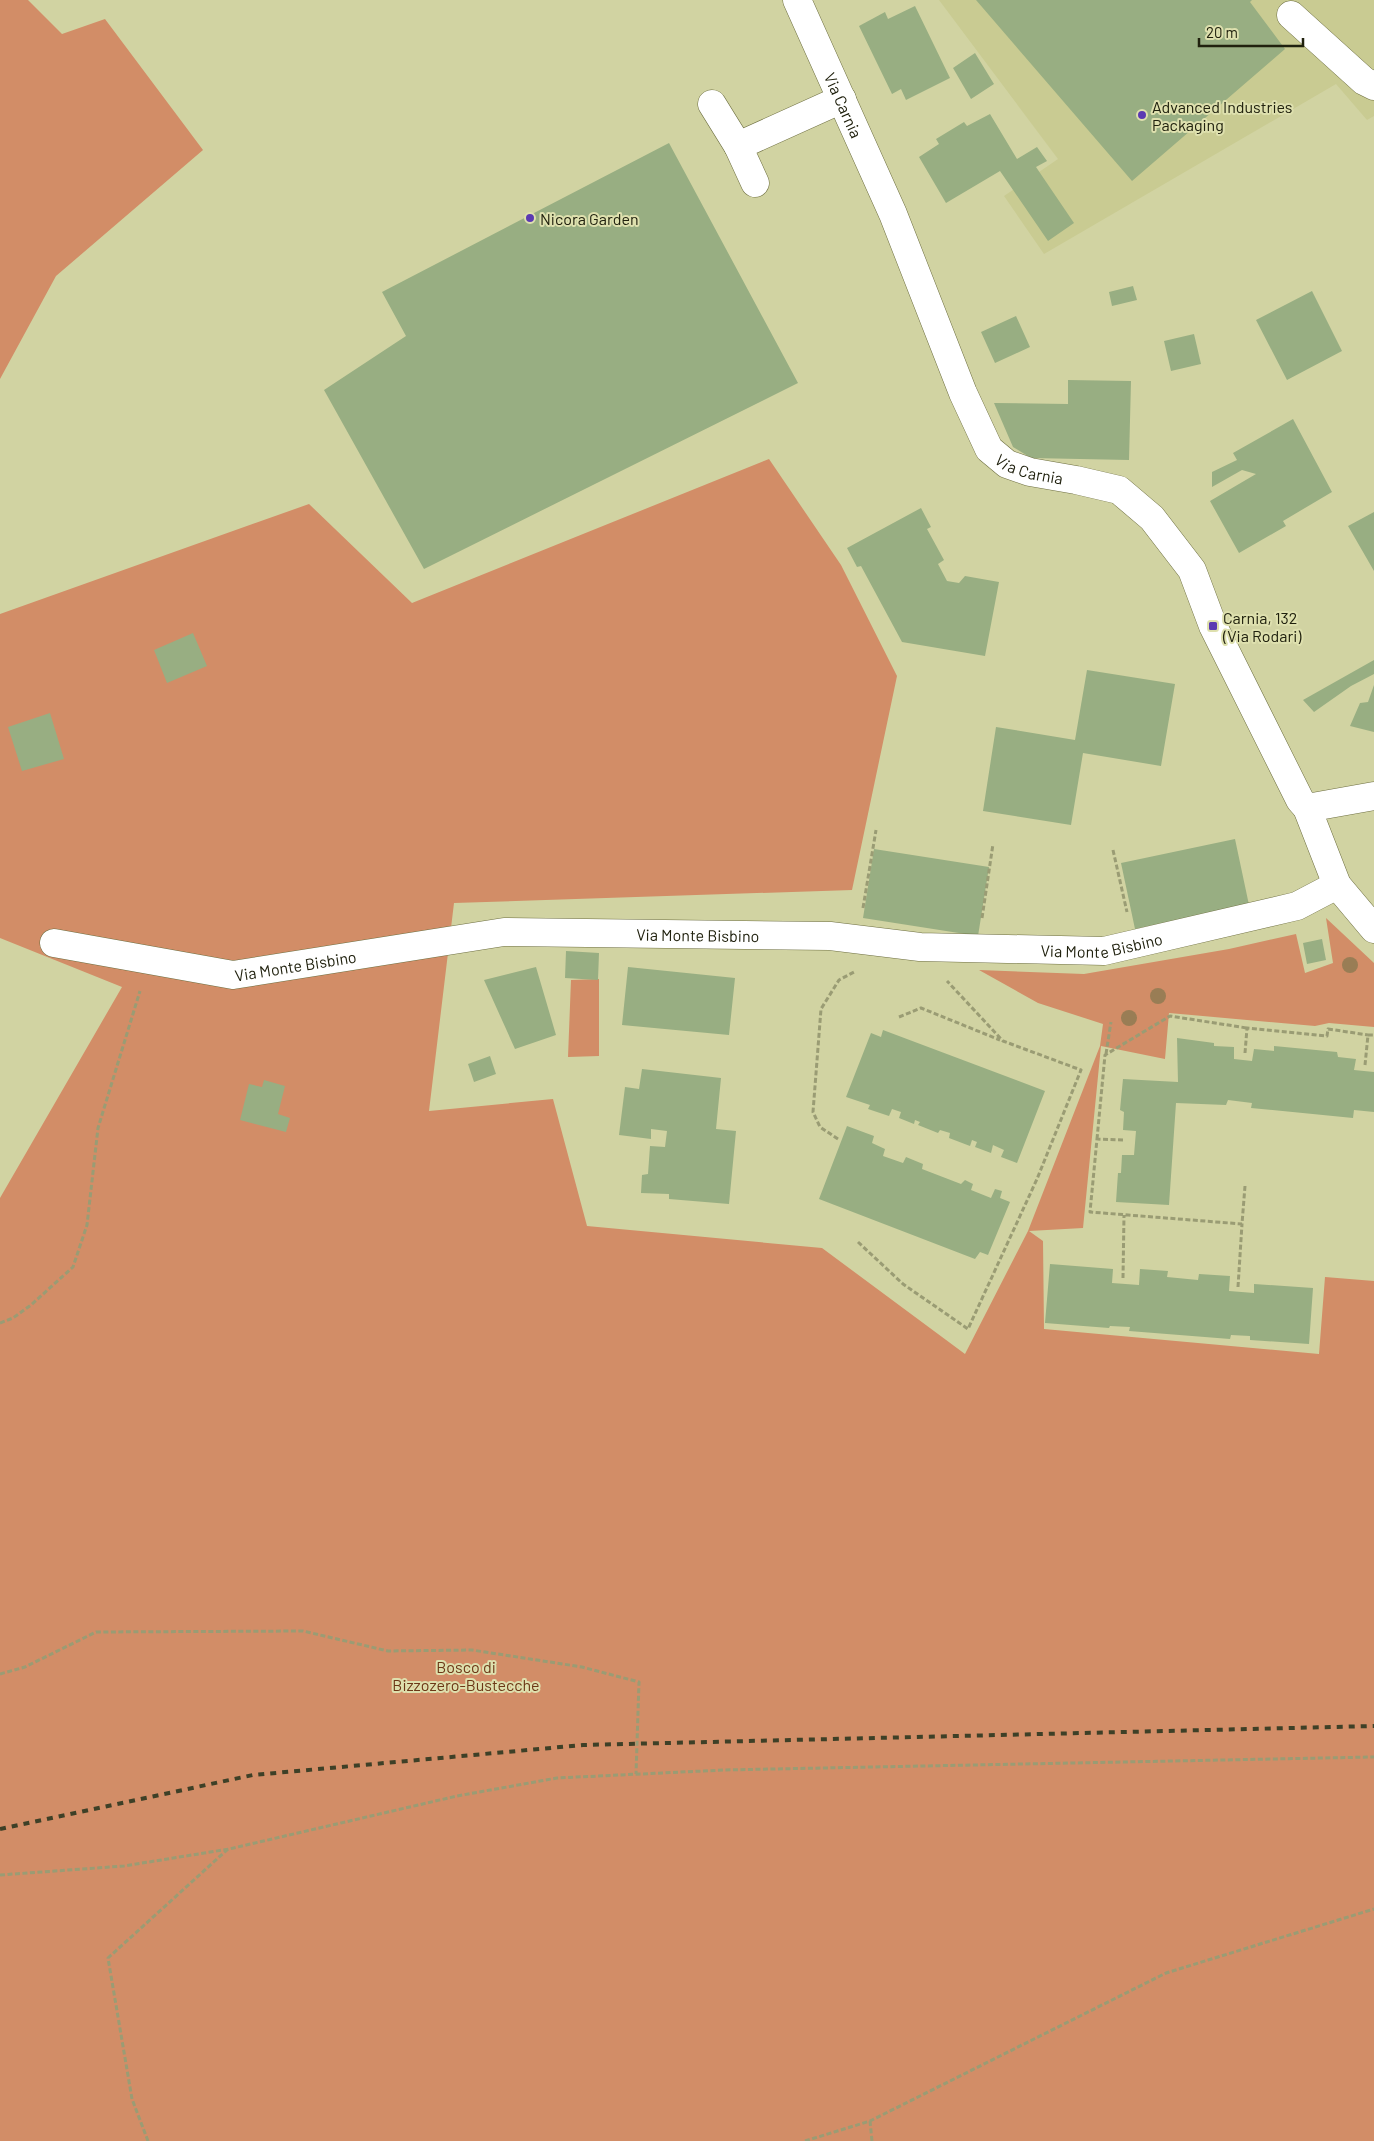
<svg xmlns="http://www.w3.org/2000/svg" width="1374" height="2141" viewBox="0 0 1374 2141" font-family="Barlow,sans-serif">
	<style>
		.built { fill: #c9cb92 }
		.green { fill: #d28d67 }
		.building { fill: #98ae82 }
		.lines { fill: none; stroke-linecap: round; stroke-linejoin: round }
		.minor-casing { stroke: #6e6f41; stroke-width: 29 }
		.path { stroke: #9a9c74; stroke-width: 3; stroke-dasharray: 5 2.5; stroke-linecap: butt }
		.minor { stroke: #fff; stroke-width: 28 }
		.rail { stroke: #3e4027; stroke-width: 4; stroke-dasharray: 6 6; stroke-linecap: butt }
		.tree { fill: #997d55 }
		.poi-dot { fill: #5b3ab2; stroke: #dee0ae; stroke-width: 2 }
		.labels { text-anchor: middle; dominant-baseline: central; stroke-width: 4; stroke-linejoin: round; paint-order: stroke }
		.street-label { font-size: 16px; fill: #20210e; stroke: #dee0ae }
		.poi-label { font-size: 16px; fill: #20210e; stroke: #dee0ae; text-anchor: start }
		.park-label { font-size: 16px; fill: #6c3716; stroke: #dee0ae }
	</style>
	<rect width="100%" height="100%" fill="#d1d3a2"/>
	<!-- built -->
	<path class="built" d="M939,0h435v116l-7,4 -31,-36 -292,170 -40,-58 54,-37z"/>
	<!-- green -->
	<path class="green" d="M0,0h28l34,34 43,-15 98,131 -147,126 -56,103z
		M769,459l72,106 56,111 -45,214 -398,13 -25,208 124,-12 34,127 235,22 143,106 63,-123 72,-185 3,-22 -65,-21 -59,-33 105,4 145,-25 67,-15 9,39 28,-10 -7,-45 48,45v64l-45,-4 -14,3 -146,-13 -4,46 -64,-13 -18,182 -54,3 14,10 1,88 275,25 6,-77 49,4v860h-1374v-943l122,-211 -122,-49v-324l309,-110 103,99z
		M599,979v77l-31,1 3,-77z"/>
	<!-- building -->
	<path class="building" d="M976,0h276l-2,2 35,47 -153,132z
		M915,6l35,72 -44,22 -5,-11 -9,5 -33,-68 26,-14 3,7z
		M975,53l19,31 -23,15 -18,-31z
		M990,114l27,45 20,-12 10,14 -11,6 38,56 -26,18 -48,-70 -54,32 -27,-46 20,-13 -3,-5 28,-17 3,4z
		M669,143l129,240 -374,186 -100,-179 82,-54 -24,-44z
		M1133,286l4,14 -25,6 -3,-14z
		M1312,291l30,60 -55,29 -31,-60z
		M1016,316l14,31 -35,16 -14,-31z
		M1194,334l7,30 -30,7 -7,-30z
		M1068,380l63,1 -2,79 -98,-2 -18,-11 -19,-44 74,1z
		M1293,419l39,73 -49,29 3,5 -47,27 -29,-52 46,-27 -14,-4 -30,17v-15l25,-12 -4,-7z
		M921,508l10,19 -4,2 17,31 -6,4 9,17 12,2 6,-7 34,6 -14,74 -83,-14 -41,-76 -4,1 -10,-19z
		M1374,512v59l-26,-45z
		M193,633l14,33 -40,17 -13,-33z
		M1374,660v14l-23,12 -37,26 -11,-12z
		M1087,670l88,14 -14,82 -78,-13 -12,72 -88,-14 13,-84 79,13z
		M1374,685v47l-24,-6 10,-23 8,-1z
		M50,713l14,46 -42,12 -14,-44z
		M1235,839l14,66 -114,24 -14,-66z
		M874,849l115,18 -11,69 -115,-18z
		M1322,939l4,21 -19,4 -4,-21z
		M566,951l33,2 -1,27 -33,-2z
		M536,967l20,68 -41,14 -31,-69z
		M628,967l107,11 -6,57 -107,-10z
		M883,1030l162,61 -28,72 -16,-6 3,-7 -11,-5 -2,8 -16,-6 2,-5 -5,-2 -2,6 -21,-8 1,-5 -10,-3 -2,3 -20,-8 2,-3 -5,-2 -1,4 -15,-6 2,-6 -9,-3 -3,7 -21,-7 2,-4 -24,-8 25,-64 10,4z
		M1177,1038l37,5v3l20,1v12l18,2 2,-12 20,2v-5l63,6 1,5 18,2 -2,11 20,2v40l-20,-2 -1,8 -102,-10 1,-5 -24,-3 -2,5 -50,-2 -7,102 -53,-3 2,-29h3l1,-18h12l2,-24 -13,-1 1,-18 -4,-2 3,-31 55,3z
		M490,1056l6,18 -22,8 -6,-18z
		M642,1069l79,9 -5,51 20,2 -7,73 -60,-5v-5l-28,-1 1,-18 6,-1 2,-28 15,1 2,-16 -16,-2v10l-32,-4 6,-48 14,2z
		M264,1080l21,6 -7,28 12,4 -4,14 -46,-12 9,-36 13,3z
		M847,1126l27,10 -2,7 13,6 -2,7 20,7 3,-6 17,7 -1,5 39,15 4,-4 8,4 -2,6 20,8 4,-9 7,2 -2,7 10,4 -22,53 -8,-3 -5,7 -156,-60z
		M1050,1264l63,5 -1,14 27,2 1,-16 28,2 -1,6 31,3 1,-6 31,2 -1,15 25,2v-9l59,4 -4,56 -59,-4v-4l-19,-1 -1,4 -101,-8 1,-4 -20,-1 -1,2 -64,-5z"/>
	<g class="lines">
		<!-- minor casing -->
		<g class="minor-casing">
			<g id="minor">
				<path id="s1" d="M797,0l96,214 70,179 26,56 18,15 23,8 46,8 43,10 33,28 40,52 21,56 87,174 7,8 67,-12"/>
				<path d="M1291,15l73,66 10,5"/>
				<path d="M712,104l26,42"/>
				<path d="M755,183l-17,-37 104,-47"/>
				<path d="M1307,808l30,77 37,44"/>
				<path id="s2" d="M54,943l179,32 271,-43 326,4 90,11 184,4 193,-45 40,-21"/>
			</g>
		</g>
		<!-- path -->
		<path class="path" d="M1113,850l14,62
			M863,908l13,-78
			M982,918l11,-74
			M899,1017l22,-9 79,32
			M1245,1053l2,-25 80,8 1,-7 40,6
			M1106,1054l5,-32
			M1365,1065l3,-30h6
			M838,1139l-18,-12 -7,-15 8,-103 18,-29 15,-8
			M1097,1139l8,-84 65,-39 77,12
			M1123,1140l-26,-1 -7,73 152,12 3,-38
			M858,1242l45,42 65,45 69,-150 44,-109 -78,-29 -56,-60
			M1123,1278l1,-63
			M1238,1287l4,-63
			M0,1323l13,-5 18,-13 42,-38 14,-42 11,-97 42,-137
			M0,1674l25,-7 71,-35 207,-1 85,20 84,-1 110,17 57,15 -3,92
			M0,1875l124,-9 105,-17 228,-53 100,-18 167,-8 650,-13
			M870,2121l2,20
			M148,2141l-16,-42 -24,-141 120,-109
			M805,2141l65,-20 296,-148 208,-64"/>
		<!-- minor -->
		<use href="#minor" class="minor"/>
		<!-- rail -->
		<path class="rail" d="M0,1829l253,-54 330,-30 791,-19"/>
	</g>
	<!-- trees -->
	<g class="tree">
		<circle cx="1350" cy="965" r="8"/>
		<circle cx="1158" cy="996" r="8"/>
		<circle cx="1129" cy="1018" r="8"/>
	</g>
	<!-- markers -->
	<g class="poi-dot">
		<circle cx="1142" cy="115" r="5"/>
		<circle cx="530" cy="218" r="5"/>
		<rect x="1208" y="621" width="10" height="10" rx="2.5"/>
	</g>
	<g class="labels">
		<!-- street labels -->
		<g class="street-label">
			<text stroke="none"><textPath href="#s1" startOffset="115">Via Carnia</textPath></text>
			<text stroke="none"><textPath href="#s1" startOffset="535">Via Carnia</textPath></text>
			<text stroke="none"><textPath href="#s2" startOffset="650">Via Monte Bisbino</textPath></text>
			<text stroke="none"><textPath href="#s2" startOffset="1055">Via Monte Bisbino</textPath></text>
			<text stroke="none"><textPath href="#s2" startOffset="245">Via Monte Bisbino</textPath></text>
		</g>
		<!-- poi labels -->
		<g class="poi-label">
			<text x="1152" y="106">Advanced Industries<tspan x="1152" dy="18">Packaging</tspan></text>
			<text x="540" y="218">Nicora Garden</text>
			<text x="1223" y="617">Carnia, 132<tspan x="1223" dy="18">(Via Rodari)</tspan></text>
		</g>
		<!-- park labels -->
		<g class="park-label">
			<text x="466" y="1666">Bosco di<tspan x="466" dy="18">Bizzozero-Bustecche</tspan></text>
		</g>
	</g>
	<!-- scale -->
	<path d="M1199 38v8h104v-8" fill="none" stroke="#20210e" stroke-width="2.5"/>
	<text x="1206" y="38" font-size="15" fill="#20210e" stroke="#dee0ae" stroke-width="4" paint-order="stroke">20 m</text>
</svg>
